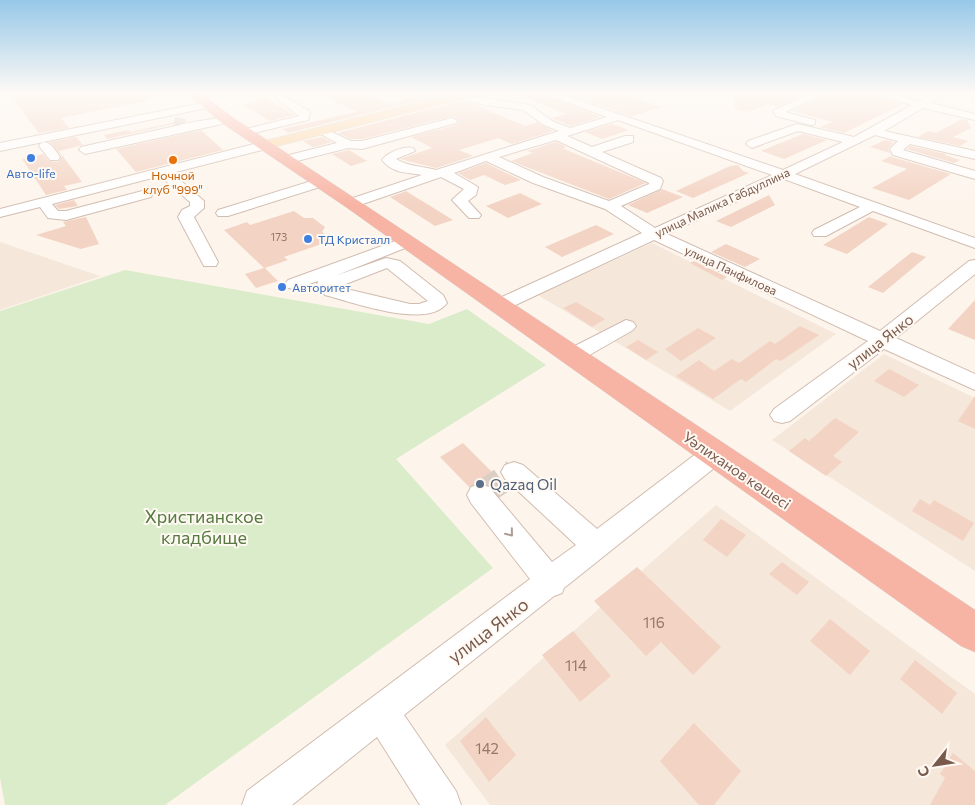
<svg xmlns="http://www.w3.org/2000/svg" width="975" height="805" viewBox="0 0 975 805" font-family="Commissioner,sans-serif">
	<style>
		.residential { fill: #f5e7da }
		.green { fill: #daecc9 }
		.building { fill: #f3d3c3 }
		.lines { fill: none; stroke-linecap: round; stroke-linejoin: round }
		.minor-tunnel-far1 { stroke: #dccec4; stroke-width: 11; stroke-dasharray: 11 5.5; stroke-linecap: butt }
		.minor-tunnel { stroke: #dccec4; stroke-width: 26; stroke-dasharray: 26 13; stroke-linecap: butt }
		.minor-casing { stroke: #d1bcb0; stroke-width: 2 }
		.major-casing { stroke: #dad1cd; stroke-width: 1 }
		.highway-casing { stroke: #dad1cd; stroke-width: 1 }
		.minor { fill: #fff; fill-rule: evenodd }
		.major { fill: #fbd5a5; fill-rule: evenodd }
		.highway { fill: #f7b3a3; fill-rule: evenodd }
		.oneway { stroke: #af9c94 }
		.shop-dot { fill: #3f7fe0; stroke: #fff9f3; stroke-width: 2 }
		.food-dot { fill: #e8710a; stroke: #fff9f3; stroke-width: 2 }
		.service-dot { fill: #5c6f8a; stroke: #fff9f3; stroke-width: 2 }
		.labels { text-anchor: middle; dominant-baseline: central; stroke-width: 4; stroke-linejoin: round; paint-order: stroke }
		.far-number-label { font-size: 11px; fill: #98786a }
		.far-shop-label { font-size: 12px; fill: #366cbe; stroke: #fff9f3; text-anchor: start }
		.far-food-label { font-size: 12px; fill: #c56008; stroke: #fff9f3 }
		.far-street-label { font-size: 12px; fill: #7a5a4d; stroke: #fff9f3 }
		.street-label { font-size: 15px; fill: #7a5a4d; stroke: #fff9f3 }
		.service-label { font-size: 15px; fill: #4e5e75; stroke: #fff9f3; text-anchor: start }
		.near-number-label { font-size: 15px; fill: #98786a }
		.near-park-label { font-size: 18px; fill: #567a41; stroke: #fff9f3 }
		.near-street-label { font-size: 18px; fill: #7a5a4d; stroke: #fff9f3 }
	</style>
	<rect width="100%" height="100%" fill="#fdf5ec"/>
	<!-- residential -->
	<path class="residential" d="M0,242l88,30 13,4 -101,34z
		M652,243l184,91 -106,77 -192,-116z
		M884,354l91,44v173l-203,-131z
		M716,505l259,189v111h-485l-45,-60z"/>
	<!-- green -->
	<path class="green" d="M125,270l304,54 38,-15 79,56 -150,94 97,109 -328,237h-160l-5,-27v-467z"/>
	<!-- building -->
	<path class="building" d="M9,94h141l1,6 -90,18 8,10 -30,5z
		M320,94h44l25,10 40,-10 11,1 -152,38 -6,-4 74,-17z
		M517,94h25l59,23 -31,9 -19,-8 15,-4z
		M566,94h57l39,13 -30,9z
		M736,94h68l-26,13 -10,-3 -20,8 -14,-3z
		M825,94h46l32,10 -59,29 -24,-6 13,-5 -41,-11z
		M267,99l28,16 -25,6 -27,-17z
		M457,102l14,1 54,23 12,-4 16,9 -41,13 -14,-6 -39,12 14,6 -37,12 -36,-9 32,-11 -21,-11 45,-12 4,-4 -7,-5 -91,23h-11l-13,-6z
		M962,119l5,1 4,8 -18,9 15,4 -8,5 -42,-9 10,-6 8,2z
		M184,120l3,1 -80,18 -3,-4 24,-5 3,2z
		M612,124l17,6 -27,9 -17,-7z
		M201,130l22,20 -87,22 -20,-23z
		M803,134l24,6 -43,19 -23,-8z
		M76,137l7,8 -24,6 23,31 -18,4 3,4 -21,5 -24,-36 21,-5 6,7 9,1 4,-6 -12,-14z
		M322,137l10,5 -19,5 -10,-6z
		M885,140l9,2 -6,7 2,4 -20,-6z
		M556,142l9,4 -1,3 82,34 -37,16 -98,-38 22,-8 -6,-2z
		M910,146l36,8 -1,1 15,5 -6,3 -47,-14z
		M349,150l18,11 -16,5 -19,-12z
		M891,156l1,1 59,17 -42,26 -37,-12 35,-19 -26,-8z
		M486,163l35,17 -16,5 -21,-10 -14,5 -12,-7z
		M738,165l5,6 6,2 -56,25 -17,-7 54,-25z
		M662,189l21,8 -36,16 -19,-8z
		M406,191l47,29 -18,6 -45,-29z
		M520,193l22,11 -34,14 -22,-12z
		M769,195l6,10 -44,22 -15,-6z
		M74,200l4,6 -19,3 -4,-4z
		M294,211l10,7h9l12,9 -3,5 11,8 -49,17 4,3 -23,8 13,13 -22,7 -11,-14 19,-6 -40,-38 23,-8 3,3z
		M86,217l13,27 -18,5 -45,-14 30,-9 -3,-4z
		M869,217l19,7 -41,30 -24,-9z
		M596,225l18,9 -52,23 -17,-10z
		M726,244l34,15 -15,8 -34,-15z
		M912,252l14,5 -43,36 -15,-6z
		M694,261l33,16 -5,3 -32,-17z
		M975,300v40l-27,-11z
		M576,302l29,17 -13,8 -29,-19z
		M800,326l19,9 -38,26 -5,-2 -30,23 -5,-3 -28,20 -37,-23 23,-16 15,11 18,-12 7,4 31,-22 5,3z
		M698,328l18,10 -35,23 -16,-12z
		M638,340l20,12 -12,8 -20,-13z
		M889,369l30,16 -15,12 -30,-16z
		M975,396v33l-17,-8z
		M835,418l24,14 -26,24 9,6 -16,14 -37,-25 16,-13 4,3z
		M463,443l45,45 -11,6 -7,-8 -9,-4 -12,5 -29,-30z
		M920,499l10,6 4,-5 40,23 -11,18 -51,-30z
		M721,519l25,16 -19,22 -24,-17z
		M782,562l27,20 -12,13 -28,-21z
		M637,567l84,80 -28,28 -32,-33 -15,14 -52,-55z
		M830,619l40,32 -20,24 -40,-34z
		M573,631l38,45 -31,26 -38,-47z
		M915,660l42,33 -15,21 -42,-35z
		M486,717l30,38 -27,27 -29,-41z
		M694,723l47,48 -27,34h-15l-39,-44z
		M953,753l22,18v34h-45l15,-27 -5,-4z"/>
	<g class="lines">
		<!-- minor-tunnel-far1 -->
		<path class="minor-tunnel-far1" d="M174,122l12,3"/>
		<!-- minor-tunnel -->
		<path class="minor-tunnel" d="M480,495l34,-23"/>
		<!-- minor casing -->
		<g class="minor-casing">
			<path id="minor" d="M456,94l74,11 22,16 18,7 37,-11 -63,-23h16l223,76 60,-28 -45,-11 -46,17 -6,-4 2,-3 49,-17 57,13 58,-32 -39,-11h19l28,7 12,-7h13l-14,9 44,11v6l-52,-12 -39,23 91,20v8l-65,-15 -7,6 72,21v8l-82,-24 -3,-6 8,-8 -23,-6 -80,39 180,64v10l-102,-37 -47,25h-12l-2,-3 2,-3 46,-23 -76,-28 -117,55 213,97 89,-70 6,-1v14l-79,64 79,36v16l-91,-41 -94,72 -8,2 -8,-2 -4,-6 4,-6 94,-68 -214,-101 -147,69h-14l-2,-4 2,-4 149,-68 -37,-24 -72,-26 -47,-22 -32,12 24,14 -2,8 -8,6 13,14 -2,3h-10l-17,-18 12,-11 -23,-12 -84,29h-10l-2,-3 2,-3 75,-25c-15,-3 -29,-1 -40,-15 6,-8 22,-14 31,-12l2,3 -19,8c13,8 26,7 40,11l123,-39 -15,-6 -21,-15 -38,-5 -29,-7zM618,120l154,55 -117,53 -34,-22 39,-17 3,-8 -2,-3 -59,-26 31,-10v-6h-8l-33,11 -25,-11zM556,140l93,43v1l-40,17 -66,-24 -44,-20z
				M809,94h14l-38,18 30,8v4l-4,1 -35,-9 -3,-5z
				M967,94h8v4z
				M282,95l27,16 1,2 -2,7 -62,15 -4,-1v-4l57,-14 -21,-16v-4z
				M207,102l4,1v4l-211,44v-8z
				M227,117l6,3 -2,2 -146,32 -6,-4 2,-3 99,-22c3,-2 39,-7 47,-8z
				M452,118l6,3 -2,2 -94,26 -14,-1 -59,15 -6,-4 2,-3 52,-13 -18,-10v-4l4,-1 28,13h11z
				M266,141l6,4 -2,3 -98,25 32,28v7l-10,9 24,45 -2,4h-12l-26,-49 4,-7 8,-4v-4l-30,-26 -108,28 6,7h8l80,-21 7,4 -2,3 -85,23 -18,-2 -8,-11 -40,10v-8z
				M45,142c7,2 11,9 15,15l-2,3h-8l-11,-14 2,-3z
				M318,179l7,4 -2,3 -95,30h-10l-2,-3 2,-3z
				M404,238l6,2 2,3 -2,3 -75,30 51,-18 14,3 43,34 4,8c-19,27 -95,-1 -122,-8l-8,-9 1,-5 -24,8 -6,-1 -3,-4 3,-4zM387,268l41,33 -9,3h-9l-72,-17z
				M626,320l7,2 3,4 -3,4 -54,31 -7,2 -7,-2 -3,-5 3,-5z
				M714,445l9,2 3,7 -3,7 -159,127 -2,5 -8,3 -150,119 52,76 5,14h-41l-43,-68 -85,68h-50l5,-14 283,-212 -59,-76 -4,-8 4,-8 9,-3 9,3 63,75 24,-17 -71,-66 -4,-7 4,-7 9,-3 9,3 74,64 108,-82z"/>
		</g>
		<!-- major casing -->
		<g class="major-casing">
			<path id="major" d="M451,94h21l-2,3 -204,52 -7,-4 2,-3z"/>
		</g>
		<!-- highway casing -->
		<g class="highway-casing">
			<path id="highway" d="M188,94h14l30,23 743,493v42l-14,-6 -615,-439 -124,-84z"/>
		</g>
		<!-- minor -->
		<use href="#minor" class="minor"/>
		<!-- major -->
		<use href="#major" class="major"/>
		<!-- highway -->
		<use href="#highway" class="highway"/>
	</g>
	<!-- one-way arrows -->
	<defs><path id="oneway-chevron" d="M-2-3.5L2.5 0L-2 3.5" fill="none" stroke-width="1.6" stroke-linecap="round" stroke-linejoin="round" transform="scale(1.25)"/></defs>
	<use class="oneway" href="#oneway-chevron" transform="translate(510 533) rotate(51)"/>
	<!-- sky -->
	<linearGradient id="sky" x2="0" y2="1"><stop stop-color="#97c8e8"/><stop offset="0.45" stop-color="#fefaf6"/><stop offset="1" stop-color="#fefaf6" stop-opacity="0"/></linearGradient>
	<rect width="975" height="207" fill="url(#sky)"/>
	<!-- markers -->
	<g class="shop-dot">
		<circle cx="31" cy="158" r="5"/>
		<circle cx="308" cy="239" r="5"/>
		<circle cx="282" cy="287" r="5"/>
	</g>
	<circle class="food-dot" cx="173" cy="160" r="5"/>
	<circle class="service-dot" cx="480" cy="484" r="5"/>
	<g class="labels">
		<!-- far-number labels -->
		<g class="far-number-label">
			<text x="279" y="236">173</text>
		</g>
		<!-- far-shop labels -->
		<g class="far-shop-label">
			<text x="31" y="173" text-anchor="middle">Авто-life</text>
			<text x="318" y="239">ТД Кристалл</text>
			<text x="292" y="287">Авторитет</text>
		</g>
		<!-- far-food labels -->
		<g class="far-food-label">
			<text x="173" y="175">Ночной<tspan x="173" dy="14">клуб "999"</tspan></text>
		</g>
		<!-- far-street labels -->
		<g class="far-street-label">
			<text transform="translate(722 202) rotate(-25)">улица Малика Габдуллина</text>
			<text transform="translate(731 270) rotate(25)">улица Панфилова</text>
		</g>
		<!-- street labels -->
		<g class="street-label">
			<text transform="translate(880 341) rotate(-38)">улица Янко</text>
			<text transform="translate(737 470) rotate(34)">Уәлиханов көшесі</text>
		</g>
		<!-- service labels -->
		<g class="service-label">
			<text x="490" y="484">Qazaq Oil</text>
		</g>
		<!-- near-number labels -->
		<g class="near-number-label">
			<text x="654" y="622">116</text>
			<text x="576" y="665">114</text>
			<text x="487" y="748">142</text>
		</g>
		<!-- near-park labels -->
		<g class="near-park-label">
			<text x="204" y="516">Христианское<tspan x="204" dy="21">кладбище</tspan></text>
		</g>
		<!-- near-street labels -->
		<g class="near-street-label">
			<text transform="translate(488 630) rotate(-37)">улица Янко</text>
		</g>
	</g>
	<!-- north arrow -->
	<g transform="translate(935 765) rotate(240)" stroke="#fff9f3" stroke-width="4" paint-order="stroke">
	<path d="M0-4L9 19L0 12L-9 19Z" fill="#7a5a4d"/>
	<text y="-8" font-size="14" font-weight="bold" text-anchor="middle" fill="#7a5a4d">С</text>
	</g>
</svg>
